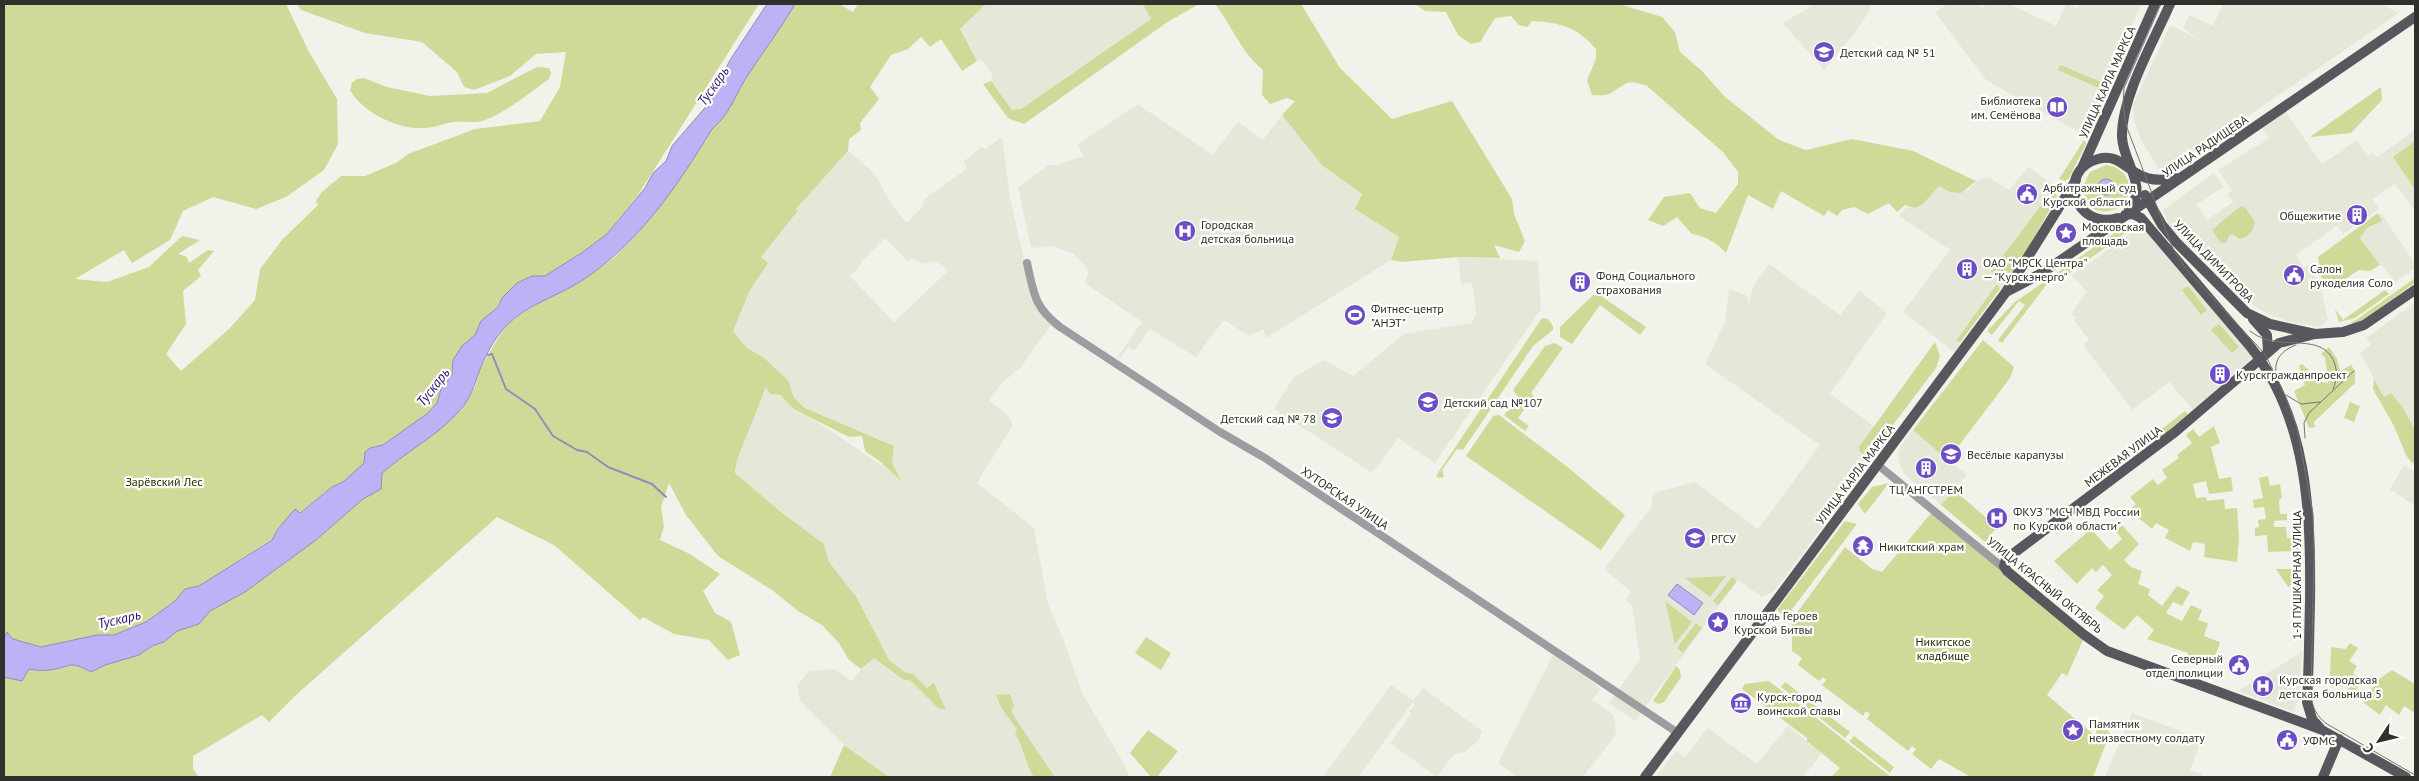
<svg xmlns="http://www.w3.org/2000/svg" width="2419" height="781" viewBox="0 0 2419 781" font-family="'PT Sans',sans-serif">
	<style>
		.built { fill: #e5e8d8; fill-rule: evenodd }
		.green { fill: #d0d998; fill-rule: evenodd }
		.water { fill: #bdb2f6; stroke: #938bba }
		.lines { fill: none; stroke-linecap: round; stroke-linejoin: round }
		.stream { stroke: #938bba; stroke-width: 2 }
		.minor { stroke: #9d9ca0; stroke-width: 8 }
		.major { stroke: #58575d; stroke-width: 10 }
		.tram { stroke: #757571; stroke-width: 1 }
		.labels { text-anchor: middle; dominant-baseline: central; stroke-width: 4.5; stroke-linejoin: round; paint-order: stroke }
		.poi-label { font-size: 12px; fill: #30302d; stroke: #fefffa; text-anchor: start }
		.street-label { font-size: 12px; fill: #30302d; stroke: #fefffa }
		.park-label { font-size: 12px; fill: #282c03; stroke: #fefffa }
		.water-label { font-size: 14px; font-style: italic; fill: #351173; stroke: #fefffa }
	</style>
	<rect width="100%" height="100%" fill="#f1f2ea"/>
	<!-- built -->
	<path class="built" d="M986,4h157l8,15 -130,90 -9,1 -21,-29 2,-5 -11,-16 -5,1 -17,-32z
		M1815,4h53l3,4 -16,25 -31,37 -41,-47z
		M1948,4h30l3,4 7,-4h21l47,22 10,-22 11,4 2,-4h62l-57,131 -98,-55 -51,-68z
		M2223,4h158l18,9 -232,158 -9,-3 -18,-30 -6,-19 -1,-14 37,-80 36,17 -23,-13 6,-14 24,11z
		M1139,105l74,50 25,-33 25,18 19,-25 80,79 -6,15 43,28 -8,23 -125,78 -3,-9 -14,7 -25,-16 -28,37 -46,-28 -16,22 -6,-4 -8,11 -2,-2 24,-34 -57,-39 4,-13 -16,-17 -21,-7 -21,2 -13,-61 31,-22h9l25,-9 -5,-12 54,-36z
		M2285,111l37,53 35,-24 11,16 5,-3 4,4 38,-27v80l-20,-26 -23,15 7,10 -36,25 -6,-8 -41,29 8,13 4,-3 12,19 8,36 -9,7 -29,-5 -22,-8 -17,-10 -45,-48 -36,-29 -7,-17 51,-37 9,14 -27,18 11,15 26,-18 -6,-8 5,-4 -14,-20 51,-32 -7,-10z
		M1002,137l8,60 22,100 5,13 14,15 -30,42 -20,17 -12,17 19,14 5,10 -36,58 57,45 14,76 16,37 19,54 43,72 3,10h-240l-45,-32 -44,-44 -3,-15 12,-15 25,-2 18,12 13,-17 9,-6 -17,-60 -28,-36 -5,-18 -43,-32 -46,-39 3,-19 9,-18 8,-25 11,-24 115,78 11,-4 2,-15 -89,-38 -11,-10 -6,-18 -25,-23 -16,-9 -14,-17 17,-41 18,-27 -7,-6 37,-45 -2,-3 52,-58 25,21 20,34 14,17 16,-17 1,-7 43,-30 -3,-8 18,-14 3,2zM885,238l23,24 4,-4 10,6 13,-3 13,10 -54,51 -44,-46 10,-10 1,-4z
		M2028,167l29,20 -52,95 -51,70 -51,-40 47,-62 -51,-34 8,-9 8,1 24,-23 11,7 18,-2 8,-9 12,-4 21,13z
		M2381,213l34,51v4l-20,14 -12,-16 -3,-1 -24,-34z
		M2144,224l109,133 -60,53 -24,-28 -37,28 -49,-65 6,-5 -15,-20 2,-3 -5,-3 16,-23 -16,-15z
		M1458,257l80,4 3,48 -106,154 -37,-25 -21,30 -6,4 -97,-63 20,-32 30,-17 29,16 51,-42 68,-11 4,-9 -4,-32 -11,2z
		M1769,264l71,51 19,-24 28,22 -57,81 60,44 -116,153 -12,6 -24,-17 -103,141 -26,-18 31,-44 -8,-54 -7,-5 6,-8 -27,-23 47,-61 2,-15 42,-11 63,47 62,-84 -115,-81 20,-42 4,-33 18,7 1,10 5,-19z
		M2415,303v151l-55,-101 11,-9 -5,-6z
		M1913,430l54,45 -26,30 -37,-31 -4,-10 -2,-9 2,-8z
		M2404,465l11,7v34l-25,-17z
		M2302,652l-4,48 -5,12 -55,-21z
		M1553,655l41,28 6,6 -8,11 22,15 2,19 -33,43h-66l-19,-14z
		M1391,685l22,16 10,-13 59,43 -3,9 -14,12 -11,2 -17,23 -47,-34 21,-29 -2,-2 6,-7 -2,-3 -55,75h-35z
		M2132,713l70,26 -12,31 12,4 -1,3h-96z
		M1788,726l34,27 -19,24h-147l20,-26 9,6 23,-29 49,36z"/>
	<!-- green -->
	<path class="green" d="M4,4h282l23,48 28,47 1,45 -14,26 -38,27 -30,12 -43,-12 -30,14 -13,29 -38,23 -8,-13 -49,29 32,3 42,-15 33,-31 18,4 -22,14 9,3 2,6 19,-13 6,1 -16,19 3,6 -18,15 3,33 -20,30 15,17 48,-42 26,-29 5,-31 22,-29 36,-35 -2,-4 6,-9 19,-16h24l31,-13 12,-9 67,-25 65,-8 20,-34 6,-35 -30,2 -26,22 -36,14 -10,-3 -7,-15 -35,-30 -57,-9 -64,-23 -4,-6h462l-121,191 -31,39 -24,18 -38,24h-13l-15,7 -15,15 -4,9 -16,14 -7,14 -13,11 -9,14 -1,15 -11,14 -4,14 -9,10 -45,32 -13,3 -5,4 -1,11 -21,19 -11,5 -54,42 -6,10 -73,47 -14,3 -9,12 -30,21 -32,13h-17l-56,12 -28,-8 -6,-7 -3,7z
		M795,4h44l14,8 5,-8h128l-26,25 17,32 -15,10 -21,-32 -11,8 -9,-10 -13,12 -17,6 -21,32 9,12 -19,24 1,7 -12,9 -1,12 -52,58 2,2 -37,46 7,6 -18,27 -17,41 14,17 16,9 25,23 6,18 11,10 89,38 -2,17 10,19 -21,-20 -16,-11 -3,-15 -13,1 -55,-28 -14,-14 -10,-1 -4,-7c-7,16 -12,32 -19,48 -6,16 -10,20 -12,38l46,39 43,32 5,18 28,36 32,62 17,13 7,1 14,14 7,-5 12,27 -8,-2 -28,-28h-6l-30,-22 -13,11 -12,-9 -10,-17 -17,-18 -24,-14 -26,-21 -54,-34 -32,-41 -17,-32 -8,24 3,19 -4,14 28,13 32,21 -17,17 12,22 16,9 9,33 -12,5 -19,-20 -35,-6 -31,-17 -3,3 -86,-75 -57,-28 -201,178 -27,27 -7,-7 -69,41v13l6,8h-195v-100l18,3 7,-11c6,1 13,2 20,1 21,-2 19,-11 42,2l14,-7 34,-10 13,-9 12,-4 13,-11 22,-7 11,-13 35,-19 71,-52 47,-41 18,-10v-16l55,-41 26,-23 13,-22 4,-16 9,-16 16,-27 12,-11 34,-21 26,-11 39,-28 25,-26 72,-102c17,-14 23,-33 34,-51 16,-25 34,-48 49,-74z
		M1143,4h56l-33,19 -142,101 -16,-6 -25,-34 8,-3 21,29 9,-1 130,-90z
		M1215,4h86l39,64 52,51 60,-18 60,98 2,15 11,27 -6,11 -25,-7 6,13 -42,-1 -56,5 -11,-2 8,-23 -44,-28 7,-15 -40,-29 -40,-50 13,-14 -8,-3 -17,6 -8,-9 1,-25c-22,-18 -31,-44 -48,-66z
		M1415,4h204l43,13 13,15 5,20 22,19 22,25 55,44 27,10 46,-11 61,12 63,30 -15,12 -11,-1 -11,-6 -16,18 -8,4 -10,-3 -8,7 -8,-9 -21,11 -14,-7 -12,3 -5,6 -9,-6 -4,6 -43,-25 -8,18 -25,-14 -22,58c-9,-10 -20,-17 -34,-19l-15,-17 -14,9 -15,-6 16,-23 26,-4 10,15 16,5 22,-29v-12l-15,-20 -76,-66c-23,-8 -19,-2 -38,8 -4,2 -12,1 -17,1l-5,-15 9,-21v-10c-20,-23 -35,-26 -64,-28l-5,6 -8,-2 -8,-9 -16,2 -15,24 -9,2 -13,-9 -12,-23 -21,-1z
		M2060,65l41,17 -2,6 -41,-18z
		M537,67l12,1 2,5 -2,6c-19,14 -39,30 -61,40 -11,5 -23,2 -35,3 -10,2 -20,6 -30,6 -25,2 -61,-16 -73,-38l2,-7 5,-4 7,-1 23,9 43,9 57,-3z
		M2381,87l1,13 -31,33 -41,4z
		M2084,140l2,4 -17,34 -4,3 -6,-2z
		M2415,141v48l-22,-32z
		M2106,165c8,1 16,5 20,12 18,33 -42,53 -43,9l7,-14zM2104,179l10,5v7l-4,4h-8l-4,-7 2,-7z
		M2054,188l3,9 -36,63 -16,22 -14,-10z
		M2241,206l4,1 10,15c-2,9 -5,14 -15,17l-8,-5 -4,3v4l-4,2 -4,-1 -8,-12c2,-2 26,-22 29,-24z
		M2378,213l4,8 -15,7 -7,10 20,27 -10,6 -11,-1 -26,17 -11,-7 -4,-23z
		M2129,223l9,1 -68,49 -23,11 -45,59 -4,-3 27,-35 -6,-4 -27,34 -5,-4 28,-29z
		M2415,278v5l-51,36 -7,4h-7l6,-3z
		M1997,284l3,5 -40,53 -4,-1z
		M2188,286l19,24 -6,5 -19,-25z
		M2385,290l4,4 -34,24 -16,4 -4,-13 8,11z
		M1598,294l48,33 -6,8 -40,-30 -28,39 -12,-7v-10l33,-32z
		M1542,318l6,1 5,7v4l-20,16 -70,104 -6,-1 -15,21 2,7 -5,1 -3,-2z
		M2219,324l20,23 -7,6 -21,-23z
		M1983,340l31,27 -4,11 -62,82 -35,-30z
		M1935,342l5,14 -4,12 -65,86 -6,1 -5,-3 -1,-5z
		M1555,343l8,5 -32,45 3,3 -16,22 11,8 -4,5 -21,-16 14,-18 -5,-7 32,-44z
		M2329,347l8,12 3,12 11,-6 4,6v12l-41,39 1,5 -6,1 -15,-37 11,-6 -6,-19 3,-2 20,18 6,1 2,-10 -3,-2 -2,-14 -4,-3z
		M2374,379l10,18 7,-4 12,15 12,22v32l-3,1 -6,-8 -12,-29 -21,-37z
		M2350,402l10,4 -6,16 -10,-4z
		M2185,411l3,3 -29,25h-3l-3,-3z
		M1499,415l66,50 60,50 -24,35 -135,-94 27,-40z
		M2214,426l6,17 -9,4 8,32 12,-2 2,14 -24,3 -3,-13 -13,3 3,14 10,-1 1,4 17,-2 1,10 12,-1 2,30 -2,24 -33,-5 1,-13 -12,-2 -3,9 -25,-13 4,-8 -13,-7 -4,6 -23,-19 7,-6 -6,-7 23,-18 5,6 9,-7 -5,-8 17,-12 -2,-3 15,-12 -6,-8 7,-6 6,8z
		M2268,476l2,10 10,-2 2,14 -3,2 1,14h7v6l-13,1v6h12l1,11 11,-1 1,14 -31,1 -1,-17 -12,1v-8l4,-1 -1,-7 8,-1 -2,-12 -10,1 -1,-8 10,-2 -4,-20z
		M1889,483l-24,31 -7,-10 14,-17z
		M1954,490l43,37 -12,15 -44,-37z
		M1932,512l152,126 -17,38 -5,-3 -15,22 46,39 3,1 1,-6 8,-1 5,5 -17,44h-122l-32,-18 -8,10 -19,-15 4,-5 -4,-3 -4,5 -41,-32 3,-5 -4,-3 -3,5 -41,-31 4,-5 -3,-3 -4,4 -21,-16 4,-7 -10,-7v-28l-1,-2 54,-74 27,22 10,3z
		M1845,521l12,3 -71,93 -9,-7z
		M2122,525l17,19 -15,16 7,7 11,4 -4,13 12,5 -2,6 14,11 15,-20 13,6 -8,14 -9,-4 -7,11 16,8 9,-16 11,5 -4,10 10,3 -4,13 16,6 -8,24 -24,-9v-4l-41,-14 7,-9 -17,-15 -13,15 -29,-22 9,-12 -7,-6 15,-15 -9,-10 -7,7 -4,-4 -15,16 -23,-23 37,-32 19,21 12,-11 -6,-8z
		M2276,569h21v12l-9,6z
		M1726,576l-16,21 -25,-19z
		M1732,577l5,4 -19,24 -5,-4z
		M1665,601l27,21 -17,22z
		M1696,623l6,5 -19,25 -6,-5z
		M1146,637l25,16 -10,17 -26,-17z
		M2350,643l8,5 -9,13 8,5 -4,7 9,7 -8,13 -24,-17 1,-29 15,2z
		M1676,666l4,4 1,7 -17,25 -6,2 -5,-3z
		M2392,670l23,14v29l-11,-7 -5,9 -13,-10 -6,10 -17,-13 15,-22z
		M1769,681l122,96h-60l9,-9 -33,-27v-3l-65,-49 3,-5z
		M1785,682l21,16 -5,5 -20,-16z
		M1010,694l4,12 -3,5 4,7 40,59h-21c-9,-13 -10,-30 -19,-43l2,-5 -15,-20 -6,-14z
		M1809,701l41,31 -5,6 -40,-32z
		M1148,730l30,21 -21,26h-6l-21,-24z
		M1854,736l40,31 -4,6 -41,-32z
		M844,745l45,32h-59z"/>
	<!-- water -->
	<path class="water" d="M767,4h28c-15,26 -33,49 -49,74 -11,18 -17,37 -34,51 -34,56 -71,111 -126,149 -26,18 -58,25 -80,48 -11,11 -22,32 -27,46 -5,13 -8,26 -18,37 -22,26 -54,42 -79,64l-1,16 -18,10 -47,41 -71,52 -35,19 -11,13 -22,7 -13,11 -12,4 -13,9 -34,10 -14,7c-23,-13 -21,-4 -42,-2 -7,1 -14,0 -20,-1l-7,12 -18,-4v-38l3,-7 6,7 28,8 56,-12h17l32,-13 29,-21 10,-12 14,-3 73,-46 6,-11 17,-20 5,4 32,-26 11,-5 21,-19 1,-11 5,-4 13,-3 45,-32 9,-10 4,-14 11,-14 1,-15 9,-14 13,-11 6,-14 17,-14 4,-9 15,-15 15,-7h13l38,-24 24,-18 38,-46 8,-15 13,-12 6,-15 37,-43 21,-43z
		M2098 187a8 8 0 1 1 16 0a8 8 0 1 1-16 0Z
		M1677,584l26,19 -9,12 -26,-20z"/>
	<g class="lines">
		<!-- stream -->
		<path class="stream" d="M488,355l4,-1 14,35 29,20 18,27 24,14 10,2 21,15 44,17 14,13"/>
		<!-- minor -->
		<path class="minor" d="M1027,263c7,31 7,44 33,64l160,105 45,26 413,275
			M1878,465l128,105"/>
		<!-- major -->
		<path class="major" d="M2082,168l73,-164
			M2145,195l17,30 14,17 71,71 23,11 45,10 28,-2 21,-7 51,-35
			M2129,210c20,-24 -6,-47 -7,-73 -1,-40 32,-96 48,-133
			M2125,215l8,-1 8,4 108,127c59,72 62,168 61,258 -1,33 -1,66 -3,99l5,17 8,9
			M2118,218c-45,13 -61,-49 -20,-59 17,-5 25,6 38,14 12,8 26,8 40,5
			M2006,292l36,-19 373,-256
			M2253,319l14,16 1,16
			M2315,334l-36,9 -104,89 -169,127 -2,7 3,5 76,63 24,17 213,78 86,48
			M1645,777l361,-485 70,-112
			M2323,777l16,-38"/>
		<!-- tram -->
		<path class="tram" d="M2161,4l-37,84 -1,17 3,20 47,124 13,20 79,85 19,39 13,34 16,87 1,38 -3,141c1,14 5,23 16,31l88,51
			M2250,331c20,16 42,9 64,14 21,5 27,27 19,44
			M2276,374c-2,-15 6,-24 20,-29
			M2286,395l15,9 19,-2
			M2305,438l-1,-15 5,-10 45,-42"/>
	</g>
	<!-- icons -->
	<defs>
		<g id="school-disc" transform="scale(1.125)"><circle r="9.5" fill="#6d4dc6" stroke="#fefffa"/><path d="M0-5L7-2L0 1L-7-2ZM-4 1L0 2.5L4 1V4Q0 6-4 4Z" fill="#fff"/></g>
		<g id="library-disc" transform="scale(1.125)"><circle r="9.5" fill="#6d4dc6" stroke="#fefffa"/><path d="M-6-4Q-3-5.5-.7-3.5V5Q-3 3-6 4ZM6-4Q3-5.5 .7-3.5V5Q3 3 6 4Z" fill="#fff"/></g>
		<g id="civic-disc" transform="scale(1.125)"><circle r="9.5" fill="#6d4dc6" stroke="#fefffa"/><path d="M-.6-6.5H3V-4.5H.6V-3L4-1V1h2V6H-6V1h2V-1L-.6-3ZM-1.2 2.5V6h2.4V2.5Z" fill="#fff"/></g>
		<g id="building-disc" transform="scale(1.125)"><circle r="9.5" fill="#6d4dc6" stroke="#fefffa"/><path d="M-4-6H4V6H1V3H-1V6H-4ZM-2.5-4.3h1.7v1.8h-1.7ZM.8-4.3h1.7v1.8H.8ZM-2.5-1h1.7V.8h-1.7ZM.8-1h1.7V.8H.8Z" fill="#fff"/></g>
		<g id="hospital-disc" transform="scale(1.125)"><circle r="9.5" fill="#6d4dc6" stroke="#fefffa"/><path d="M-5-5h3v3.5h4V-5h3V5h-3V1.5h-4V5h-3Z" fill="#fff"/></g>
		<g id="sight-disc" transform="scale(1.125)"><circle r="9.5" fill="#6d4dc6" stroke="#fefffa"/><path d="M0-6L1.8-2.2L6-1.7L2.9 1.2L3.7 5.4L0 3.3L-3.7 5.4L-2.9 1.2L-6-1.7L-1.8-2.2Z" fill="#fff"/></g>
		<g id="stadium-disc" transform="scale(1.125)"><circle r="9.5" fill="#6d4dc6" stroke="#fefffa"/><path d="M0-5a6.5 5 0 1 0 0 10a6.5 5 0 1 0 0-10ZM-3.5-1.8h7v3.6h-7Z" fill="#fff"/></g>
		<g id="university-disc" transform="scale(1.125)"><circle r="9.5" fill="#6d4dc6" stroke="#fefffa"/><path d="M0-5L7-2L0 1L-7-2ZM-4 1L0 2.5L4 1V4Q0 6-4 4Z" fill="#fff"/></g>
		<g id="temple-disc" transform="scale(1.125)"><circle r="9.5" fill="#6d4dc6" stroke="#fefffa"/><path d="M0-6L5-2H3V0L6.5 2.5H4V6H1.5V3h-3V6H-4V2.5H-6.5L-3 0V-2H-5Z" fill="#fff"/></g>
		<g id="museum-disc" transform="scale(1.125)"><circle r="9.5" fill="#6d4dc6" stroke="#fefffa"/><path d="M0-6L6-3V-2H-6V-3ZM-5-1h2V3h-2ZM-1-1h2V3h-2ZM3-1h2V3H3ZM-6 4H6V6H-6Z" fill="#fff"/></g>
	</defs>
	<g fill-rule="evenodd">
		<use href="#school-disc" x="1824" y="52"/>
		<use href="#library-disc" x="2057" y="107"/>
		<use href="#civic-disc" x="2027" y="194"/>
		<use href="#building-disc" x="2357" y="215"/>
		<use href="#hospital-disc" x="1185" y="231"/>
		<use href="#sight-disc" x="2066" y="233"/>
		<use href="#building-disc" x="1967" y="269"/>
		<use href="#civic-disc" x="2294" y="275"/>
		<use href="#building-disc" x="1580" y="282"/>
		<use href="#stadium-disc" x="1355" y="315"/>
		<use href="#building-disc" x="2220" y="374"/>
		<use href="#school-disc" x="1428" y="402"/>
		<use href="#school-disc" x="1332" y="418"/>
		<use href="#school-disc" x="1951" y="454"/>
		<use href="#building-disc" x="1926" y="468"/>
		<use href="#hospital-disc" x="1997" y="518"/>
		<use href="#university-disc" x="1695" y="538"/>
		<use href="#temple-disc" x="1863" y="546"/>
		<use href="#sight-disc" x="1718" y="622"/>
		<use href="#civic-disc" x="2239" y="665"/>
		<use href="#hospital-disc" x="2263" y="686"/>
		<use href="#museum-disc" x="1741" y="703"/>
		<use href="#sight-disc" x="2073" y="730"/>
		<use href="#civic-disc" x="2287" y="740"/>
	</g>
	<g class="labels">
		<!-- poi labels -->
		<g class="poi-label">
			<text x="1840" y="52">Детский сад № 51</text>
			<text x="2041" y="100" text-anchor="end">Библиотека<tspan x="2041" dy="14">им. Семёнова</tspan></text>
			<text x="2043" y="187">Арбитражный суд<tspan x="2043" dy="14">Курской области</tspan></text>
			<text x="2341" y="215" text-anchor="end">Общежитие</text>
			<text x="1201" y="224">Городская<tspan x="1201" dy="14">детская больница</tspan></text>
			<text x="2082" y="226">Московская<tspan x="2082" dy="14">площадь</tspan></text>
			<text x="1983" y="262">ОАО "МРСК Центра"<tspan x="1983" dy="14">— "Курскэнерго"</tspan></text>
			<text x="2310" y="268">Салон<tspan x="2310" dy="14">рукоделия Соло</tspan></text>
			<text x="1596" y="275">Фонд Социального<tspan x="1596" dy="14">страхования</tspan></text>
			<text x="1371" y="308">Фитнес-центр<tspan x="1371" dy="14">"АНЭТ"</tspan></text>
			<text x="2236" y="374">Курскгражданпроект</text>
			<text x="1444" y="402">Детский сад №107</text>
			<text x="1316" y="418" text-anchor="end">Детский сад № 78</text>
			<text x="1967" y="454">Весёлые карапузы</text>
			<text x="1926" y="489" text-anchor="middle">ТЦ АНГСТРЕМ</text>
			<text x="2013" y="511">ФКУЗ "МСЧ МВД России<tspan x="2013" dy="14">по Курской области"</tspan></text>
			<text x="1711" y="538">РГСУ</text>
			<text x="1879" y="546">Никитский храм</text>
			<text x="1734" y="615">площадь Героев<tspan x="1734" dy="14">Курской Битвы</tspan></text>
			<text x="2223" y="658" text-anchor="end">Северный<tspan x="2223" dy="14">отдел полиции</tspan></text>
			<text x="2279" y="679">Курская городская<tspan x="2279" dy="14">детская больница 5</tspan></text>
			<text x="1757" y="696">Курск-город<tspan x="1757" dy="14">воинской славы</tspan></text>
			<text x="2089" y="723">Памятник<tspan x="2089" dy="14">неизвестному солдату</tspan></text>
			<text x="2303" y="740">УФМС</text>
		</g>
		<!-- street labels -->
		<g class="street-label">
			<text transform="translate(2107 82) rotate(-66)">УЛИЦА КАРЛА МАРКСА</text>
			<text transform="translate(2205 146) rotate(-34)">УЛИЦА РАДИЩЕВА</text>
			<text transform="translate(2214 261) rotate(46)">УЛИЦА ДИМИТРОВА</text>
			<text transform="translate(2123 456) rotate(-37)">МЕЖЕВАЯ УЛИЦА</text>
			<text transform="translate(1855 474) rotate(-53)">УЛИЦА КАРЛА МАРКСА</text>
			<text transform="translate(1345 498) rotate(34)">ХУТОРСКАЯ УЛИЦА</text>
			<text transform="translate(2296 575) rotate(-90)">1-Я ПУШКАРНАЯ УЛИЦА</text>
			<text transform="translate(2045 585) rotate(39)">УЛИЦА КРАСНЫЙ ОКТЯБРЬ</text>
		</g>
		<!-- park labels -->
		<g class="park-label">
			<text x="164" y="481">Зарёвский Лес</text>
			<text x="1943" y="641">Никитское<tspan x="1943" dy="14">кладбище</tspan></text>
		</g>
		<!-- water labels -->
		<g class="water-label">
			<text transform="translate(713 86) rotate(-55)">Тускарь</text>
			<text transform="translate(433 387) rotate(-52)">Тускарь</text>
			<text transform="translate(119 619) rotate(-13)">Тускарь</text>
		</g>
	</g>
	<!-- border -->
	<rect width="2419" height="781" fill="none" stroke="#30302d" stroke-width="10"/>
	<!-- north arrow -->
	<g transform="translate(2379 741) rotate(235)" stroke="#fefffa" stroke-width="4" paint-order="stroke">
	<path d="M0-4L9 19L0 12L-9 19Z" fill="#30302d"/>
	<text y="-8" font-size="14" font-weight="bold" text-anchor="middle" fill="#30302d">С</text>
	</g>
</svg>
